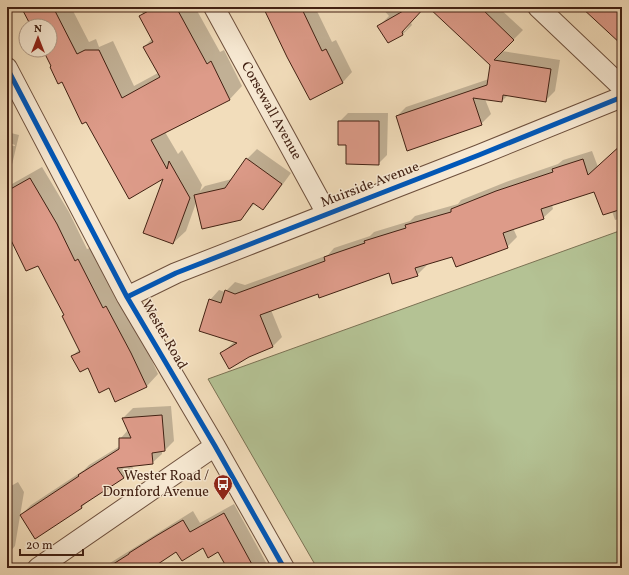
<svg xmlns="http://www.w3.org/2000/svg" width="629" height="575" viewBox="0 0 629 575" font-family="Vollkorn,serif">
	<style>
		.green { fill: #b4c294; stroke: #7b7254 }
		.shadow { fill: #0003; fill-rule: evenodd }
		.building { fill: #dd9b89; stroke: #422113 }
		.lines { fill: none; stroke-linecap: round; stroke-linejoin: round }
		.street-casing { stroke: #6e503d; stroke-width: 22 }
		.street { stroke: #f7e9d3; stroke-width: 20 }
		.cycleway-casing { stroke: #f7e9d3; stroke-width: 8 }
		.cycleway { stroke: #0057b8; stroke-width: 5 }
		.labels { text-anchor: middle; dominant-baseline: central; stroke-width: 3; stroke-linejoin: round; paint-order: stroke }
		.street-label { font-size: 14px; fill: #422113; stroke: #f7e9d3 }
		.poi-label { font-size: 14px; fill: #422113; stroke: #f7e9d3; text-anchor: end }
	</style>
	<rect width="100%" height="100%" fill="#f2ddbb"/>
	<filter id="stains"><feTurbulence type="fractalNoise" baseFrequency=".005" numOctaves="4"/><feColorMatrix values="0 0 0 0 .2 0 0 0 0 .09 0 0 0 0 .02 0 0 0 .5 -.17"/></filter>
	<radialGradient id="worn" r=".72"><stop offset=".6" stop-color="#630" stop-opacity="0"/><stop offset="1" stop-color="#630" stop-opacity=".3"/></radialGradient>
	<!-- green -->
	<path class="green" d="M622,230v338h-305l-109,-189z"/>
	<!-- shadow -->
	<path class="shadow" d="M22,7h49l18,35 7,-3 3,8 14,-6 21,45 24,-13 -14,-26 8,-8 -12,-22 3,-3 -3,-7h55l25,45 4,-2 18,36 -12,13 -65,33 13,22 4,-4 20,35 -2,6 5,-5 27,-7 15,-20 10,-10 34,24 -19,26 -10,9 -7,-5 -14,16 -44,-19 -11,31 -13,12 -9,-66 -101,-97 -19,-30h6v-24h-18z
		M261,7h54l17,35 4,-2 16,32 -9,10 -33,16 -46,-90 -2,1z
		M381,7h43l-22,24h3l6,-8 1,2 -9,9 -15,8 -9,-16 10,-10z
		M430,7h68l25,23 -21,21 58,9 -5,31 -10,10 -37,-6 -6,6 -17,-2 6,15 -10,10 -84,-8 9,-9 83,-28 2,-15z
		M582,7h40v37z
		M348,113h40l-1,42 -9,9 -31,-20 -8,-22z
		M7,132l12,3 -8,34 -4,4v-28l8,1v-1l-8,-3z
		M622,144v74l-7,2 -3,-9 -17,-20 -43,14 1,4 -10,9 -30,10 4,9 -10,10 -54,9 -27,8 1,1 -10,10 -27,-3 -72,21 -47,17 11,27 -9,9 -24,10 -28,-2 14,-13 -25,-41 9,-10 6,2 10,-10 10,3 83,-30 6,-7 36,-12 4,-4 36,-11 5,-5 43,-12 3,-4 45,-18 52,-18 5,-4 29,-9 6,16zM414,263l3,8h-2z
		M42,167l27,45 18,37 3,-1 25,48 3,-1 25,46 15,33 -11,12 -38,1 -21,-21 -16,-10 8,-7 -16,-34 -26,-51 -31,-34v-41l5,-5z
		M171,406l3,35 -10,10h-2v3l-10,9 -21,2 2,3 -10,10 -32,20 -9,9 -46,30 -15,-22 10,-10 53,-35 5,-5 31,-19v-7l8,-9 -5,-12 10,-10z
		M7,460l4,26 7,-4 6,10 -9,54 -8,9z
		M234,504l35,64h-41l-10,-17 -15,-4 -27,4 -21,14 2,3h-55l91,-57 7,12z"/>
	<!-- building -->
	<path class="building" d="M21,7h32l24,47 8,-4h14l23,48 38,-21 -17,-30 10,-5 -14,-26 17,-9h20l31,57 4,-3 19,39 -79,40 16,29 2,-8 21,37 -17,46 -30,-11 20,-54 -34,20 -43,-77 -4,2 -20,-42 -4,2 -8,-17 1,-1 -8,-16h7v-24h-19z
		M263,7h38l21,44 4,-2 17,34 -33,17 -23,-43z
		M410,7h15l-23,25 1,3 -15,8 -11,-17z
		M428,7h52l34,33 -20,20 57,9 -5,33 -43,-7 -1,7 -29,-4 9,27 -75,26 -11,-35 91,-31 3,-20z
		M581,7h36l5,5v33z
		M338,121h41v44l-33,-1v-19h-8z
		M622,144v65l-19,6 -9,-23 -53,17 3,10 -41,14 5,15 -52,19 -4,-10 -37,11 3,8 -26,8 -3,-11 -70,25 -1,-4 -58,21 13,32 -24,10 -20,12 -9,-16 17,-10 -38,-12 10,-32 12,4 4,-13 10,4 90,-33 -1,-4 41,-14 -1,-2 42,-13 -1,-3 46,-13v-3l45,-18 57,-19 -1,-3 31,-10 5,16z
		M246,158l36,26 -19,26 -10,-7 -12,17 -39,9 -8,-34 31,-7z
		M30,178l27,46 18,37 3,-2 25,49 3,-2 25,47 16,34 -32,15 -6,-14 -10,5 -11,-25 -8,4 -9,-16 9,-4 -18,-36 2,-1 -26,-49 -12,5 -19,-39v-41z
		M162,415l3,36 -13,2 1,11 -36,4 7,10 -43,28 1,2 -47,31 -15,-24 59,-39 -1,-1 41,-26v-11h12l-9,-20z
		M224,513l30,55h-27l-9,-16 -10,6 -5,-10 -21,13 -6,-9 -24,16h-45l22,-14v-1l27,-17 27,-16 7,12z"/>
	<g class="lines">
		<!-- street casing -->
		<g class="street-casing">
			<path id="street" d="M214,7l113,207
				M538,7l84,80
				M7,68l120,229 88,149 69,122
				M127,297l49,-24 303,-118 143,-58
				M38,568l177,-122"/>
		</g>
		<!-- street -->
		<use href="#street" class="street"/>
		<!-- cycleway casing -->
		<g class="cycleway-casing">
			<path id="cycleway" d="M7,68l120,229 88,149 69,122
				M127,297l49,-24 303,-118 143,-58"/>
		</g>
		<!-- cycleway -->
		<use href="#cycleway" class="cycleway"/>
	</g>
	<!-- icons -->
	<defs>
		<g id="bus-pin" transform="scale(1)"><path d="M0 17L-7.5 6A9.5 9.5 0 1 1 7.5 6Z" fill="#8f2418" stroke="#f7e9d3"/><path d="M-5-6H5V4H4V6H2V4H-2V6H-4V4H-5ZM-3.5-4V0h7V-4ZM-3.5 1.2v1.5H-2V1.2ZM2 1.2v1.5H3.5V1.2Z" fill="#fff"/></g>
	</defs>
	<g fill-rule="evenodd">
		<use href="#bus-pin" x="223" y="484"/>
	</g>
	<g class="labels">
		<!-- street labels -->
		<g class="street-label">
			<text transform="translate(271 111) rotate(61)">Corsewall Avenue</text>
			<text transform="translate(370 185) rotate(-21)">Muirside Avenue</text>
			<text transform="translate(164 335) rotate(60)">Wester Road</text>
		</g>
		<!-- poi labels -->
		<g class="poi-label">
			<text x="209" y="476">Wester Road /<tspan x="209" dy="16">Dornford Avenue</tspan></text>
		</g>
	</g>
	<!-- margin -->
	<rect width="629" height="575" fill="none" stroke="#f2ddbb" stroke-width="24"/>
	<rect x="8" y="8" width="613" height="559" fill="none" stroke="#422113" stroke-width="2"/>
	<rect x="12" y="12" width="605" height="551" fill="none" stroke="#422113"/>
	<!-- north arrow -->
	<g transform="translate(38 38)"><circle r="19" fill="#f7e9d3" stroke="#af9986"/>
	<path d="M0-3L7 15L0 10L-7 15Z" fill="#8f2418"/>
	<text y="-6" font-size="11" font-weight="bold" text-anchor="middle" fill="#422113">N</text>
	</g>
	<!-- scale -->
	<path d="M20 549v6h63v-6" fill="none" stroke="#422113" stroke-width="2"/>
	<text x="26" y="549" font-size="12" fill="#422113" stroke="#f7e9d3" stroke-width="3" paint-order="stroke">20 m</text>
	<rect width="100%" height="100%" filter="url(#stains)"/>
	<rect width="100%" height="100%" fill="url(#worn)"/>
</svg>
